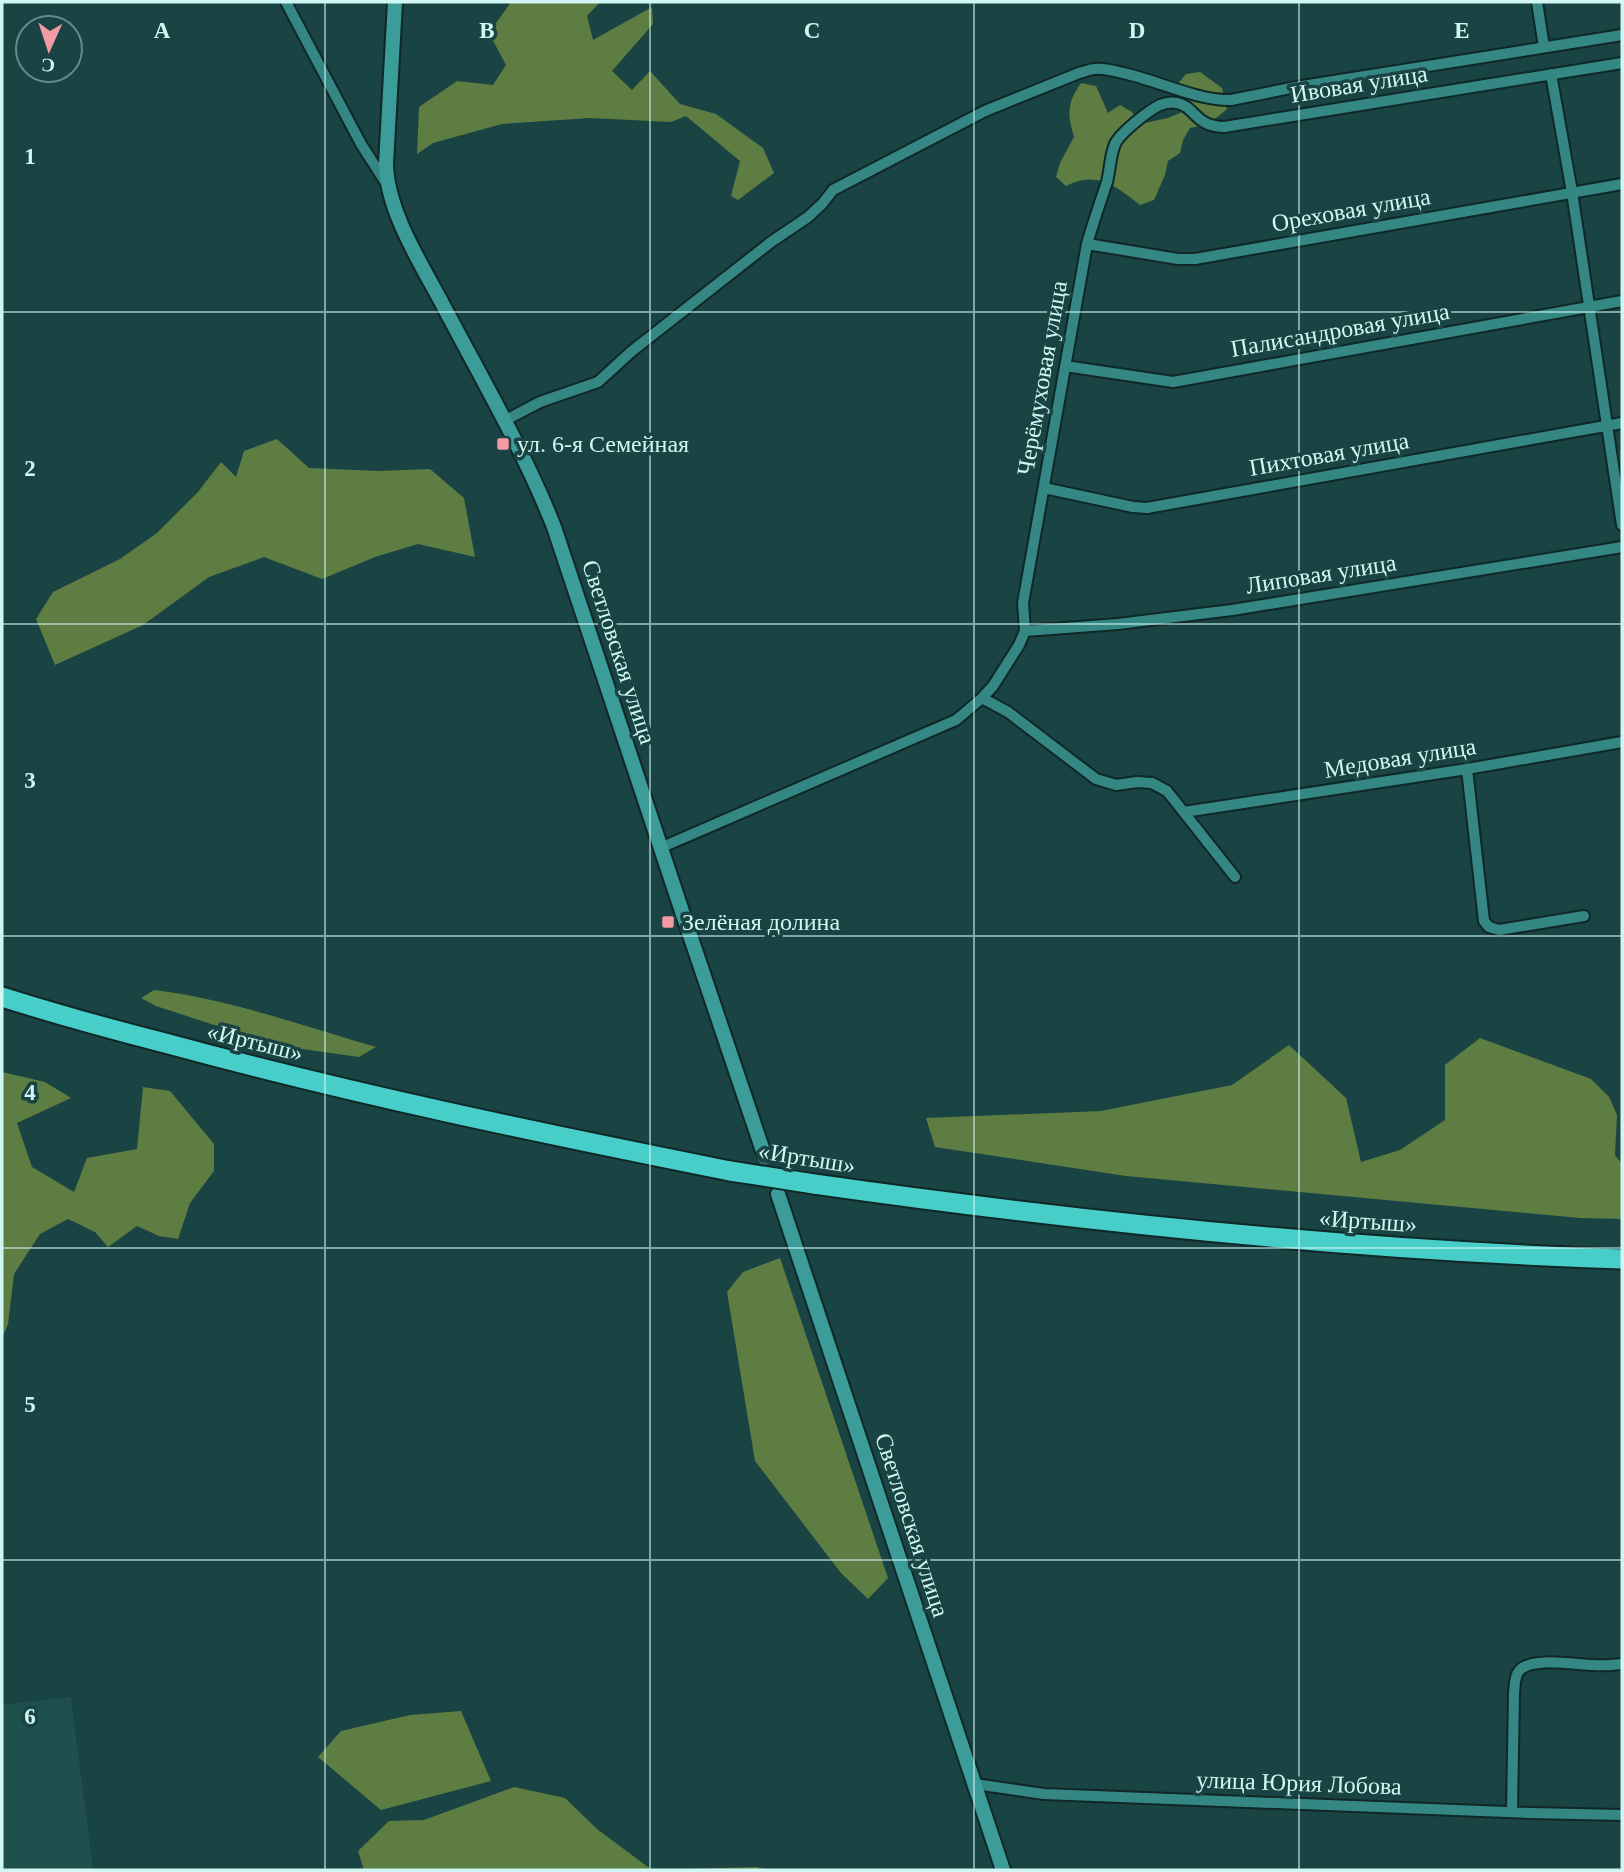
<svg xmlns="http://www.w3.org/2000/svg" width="1624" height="1872" viewBox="0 0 1624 1872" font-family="Georgia,serif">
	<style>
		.built { fill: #1f504e }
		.forest { fill: #5e7d42 }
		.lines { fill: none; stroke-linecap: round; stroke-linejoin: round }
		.secondary-tunnel { stroke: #355f5e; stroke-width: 14; stroke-dasharray: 14 7; stroke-linecap: butt }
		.street-casing { stroke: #0f2827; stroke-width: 14 }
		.secondary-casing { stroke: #0f2827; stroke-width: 18 }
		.highway-casing { stroke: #0f2827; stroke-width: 23 }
		.street { stroke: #358784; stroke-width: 10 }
		.secondary { stroke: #3b9c99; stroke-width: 14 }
		.highway { stroke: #48cec9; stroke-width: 19 }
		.highway-bridge-casing { stroke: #0f2827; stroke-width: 23; stroke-linecap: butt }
		.highway-bridge { stroke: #48cec9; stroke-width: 19 }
		.grid { fill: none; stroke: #d1f7f4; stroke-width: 2; stroke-opacity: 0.55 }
		.poi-dot { fill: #f49aa5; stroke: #194443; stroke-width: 2.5 }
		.labels { text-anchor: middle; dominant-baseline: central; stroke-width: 7; stroke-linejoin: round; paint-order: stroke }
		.street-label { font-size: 24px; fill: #d1f7f4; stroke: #194443 }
		.poi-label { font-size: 24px; fill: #d1f7f4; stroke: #194443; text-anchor: start }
		.grid-label { font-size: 23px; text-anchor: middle; font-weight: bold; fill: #d1f7f4; stroke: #194443; stroke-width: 7; stroke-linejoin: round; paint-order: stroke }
	</style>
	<rect width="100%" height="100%" fill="#194443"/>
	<!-- built -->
	<path class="built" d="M71,1697l22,173h-91v-165z"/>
	<!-- forest -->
	<path class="forest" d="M511,2h89l-13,14 6,24 59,-33 1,17 -41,47 20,19 18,-19 30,33 36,10 47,34 11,25 -36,27 -7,-4 9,-35 -54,-45 -15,6 -81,-4 -88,6 -69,19 -16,11 2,-47 38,-26 36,4 13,-20 -17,-32z
		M1200,72l22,16 5,21c-12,11 -21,16 -37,19l-7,12 -3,13 -12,8 -3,14 -11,25 -14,5c-24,-19 -43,-35 -74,-19l-10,-9 4,-14 14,-26c-7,-23 -7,-34 7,-54l15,3 12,27 12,-8 12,7 8,12 28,-6 14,-6 -6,-26 10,-12z
		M277,439l32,29 69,3 52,-2 34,29 11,59 -57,-13 -43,13 -53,22 -58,-22 -55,20 -66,48 -88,40 -19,-46 17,-27 67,-33 37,-26 41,-41 23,-30 15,15 8,-26z
		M154,990c75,9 149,36 222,57l-17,10 -64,-9 -84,-24 -55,-18 -15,-8z
		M1480,1038l111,41 18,18 8,18 -2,40 7,9v55l-42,-1 -454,-42 -191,-29 -9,-29 175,-7 131,-26 57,-40 57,53 15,64 39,-12 45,-30v-55z
		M2,1072l43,10 26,16 -54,25 15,44 42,25 13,-34 50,-9 6,-62 27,4 44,53v27l-24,32 -12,36 -19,-3 -22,-10 -29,21 -13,-15 -27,-13 -28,15 -26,40 -6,50 -6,14z
		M780,1258l108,320 -20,21 -27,-26 -86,-112 -28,-169 16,-20z
		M461,1711l30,70 -110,29 -63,-53 23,-26 69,-16z
		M514,1787l51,11 32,31 55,41 105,-3 10,3h-403l-6,-19 31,-30 35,-1z"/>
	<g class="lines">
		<!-- secondary-tunnel -->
		<path class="secondary-tunnel" d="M763,1151l12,35"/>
		<!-- street casing -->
		<g class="street-casing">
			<path id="street" d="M286,2l75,142 27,42
				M1537,2l7,45
				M1551,74l21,118 50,333
				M1087,244l91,15h17l427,-75
				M1065,366l108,16 449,-81
				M504,421l36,-19 58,-20 34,-31 139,-109 37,-25 14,-13 11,-14 152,-79 94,-38c5,-1 11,-4 16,-4 9,-1 19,2 28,4 33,7 75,28 108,27l65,-13 326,-52
				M1044,488l89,19 14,1 475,-85
				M1025,631l93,-7 114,-14 390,-63
				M982,698l26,14 88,67 20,6 21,-3 15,1 15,8 68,86
				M1467,769l17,152 5,6 10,3 85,-14
				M1184,812l283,-43 155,-27
				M660,848l296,-128 26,-22 11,-12 26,-41 6,-14 -2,-28 64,-359c6,-21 13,-41 20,-62 3,-12 3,-26 8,-38 5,-11 34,-34 45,-39 5,-2 12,-3 17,-2 19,4 17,23 47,24l398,-64
				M975,1784l69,10 486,19 92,2
				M1512,1812l2,-119c1,-7 0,-16 5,-22 12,-15 58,-6 75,-6 10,1 19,0 28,-1"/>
		</g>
		<!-- secondary casing -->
		<g class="secondary-casing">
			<path id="secondary" d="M395,2l-9,162c1,48 36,101 58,143 38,72 80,144 110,220 68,209 139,416 209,624
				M778,1194l225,676"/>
		</g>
		<!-- highway casing -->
		<g class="highway-casing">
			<path id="highway" d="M2,997c54,17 108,32 163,46 187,51 375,90 565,128
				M814,1184c268,38 537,66 808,75"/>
		</g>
		<!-- street -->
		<use href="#street" class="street"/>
		<!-- secondary -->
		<use href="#secondary" class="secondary"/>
		<!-- highway -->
		<use href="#highway" class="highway"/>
		<!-- highway-bridge casing -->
		<g class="highway-bridge-casing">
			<path id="highway-bridge" d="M730,1171l84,13"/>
		</g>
		<!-- highway-bridge -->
		<use href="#highway-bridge" class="highway-bridge"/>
	</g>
	<!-- grid -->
	<path class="grid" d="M325,2v1868M650,2v1868M974,2v1868M1299,2v1868M2,312h1620M2,624h1620M2,936h1620M2,1248h1620M2,1560h1620"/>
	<!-- markers -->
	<g class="poi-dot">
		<rect x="496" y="437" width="14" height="14" rx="3.5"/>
		<rect x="661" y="915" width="14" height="14" rx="3.5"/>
	</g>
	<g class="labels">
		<!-- street labels -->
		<g class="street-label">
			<text transform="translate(1359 84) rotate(-9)">Ивовая улица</text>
			<text transform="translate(1351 210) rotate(-10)">Ореховая улица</text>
			<text transform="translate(1340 330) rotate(-10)">Палисандровая улица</text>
			<text transform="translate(1042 378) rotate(-80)">Черёмуховая улица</text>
			<text transform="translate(1329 454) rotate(-10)">Пихтовая улица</text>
			<text transform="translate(1321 574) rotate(-9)">Липовая улица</text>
			<text transform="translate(619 652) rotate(72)">Светловская улица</text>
			<text transform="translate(1400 758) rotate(-9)">Медовая улица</text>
			<text transform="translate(255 1042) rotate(14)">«Иртыш»</text>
			<text transform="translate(807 1158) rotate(9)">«Иртыш»</text>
			<text transform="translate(1368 1221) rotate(4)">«Иртыш»</text>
			<text transform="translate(912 1525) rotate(72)">Светловская улица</text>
			<text transform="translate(1299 1783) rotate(2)">улица Юрия Лобова</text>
		</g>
		<!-- poi labels -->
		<g class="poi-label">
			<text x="517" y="444">ул. 6-я Семейная</text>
			<text x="682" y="922">Зелёная долина</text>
		</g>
	</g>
	<g class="grid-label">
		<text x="162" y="38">A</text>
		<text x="487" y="38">B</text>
		<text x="812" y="38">C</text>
		<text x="1137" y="38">D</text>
		<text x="1462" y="38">E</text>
		<text x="30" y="164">1</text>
		<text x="30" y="476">2</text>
		<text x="30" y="788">3</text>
		<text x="30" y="1100">4</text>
		<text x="30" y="1412">5</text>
		<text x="30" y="1724">6</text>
	</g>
	<!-- border -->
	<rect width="1624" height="1872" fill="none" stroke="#d1f7f4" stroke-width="7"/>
	<!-- north arrow -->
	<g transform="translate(49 49) rotate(183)"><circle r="33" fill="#194443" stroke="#638c8a" stroke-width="2"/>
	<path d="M0-5L12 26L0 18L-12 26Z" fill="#f49aa5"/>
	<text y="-10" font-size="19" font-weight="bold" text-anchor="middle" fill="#d1f7f4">С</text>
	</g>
</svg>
